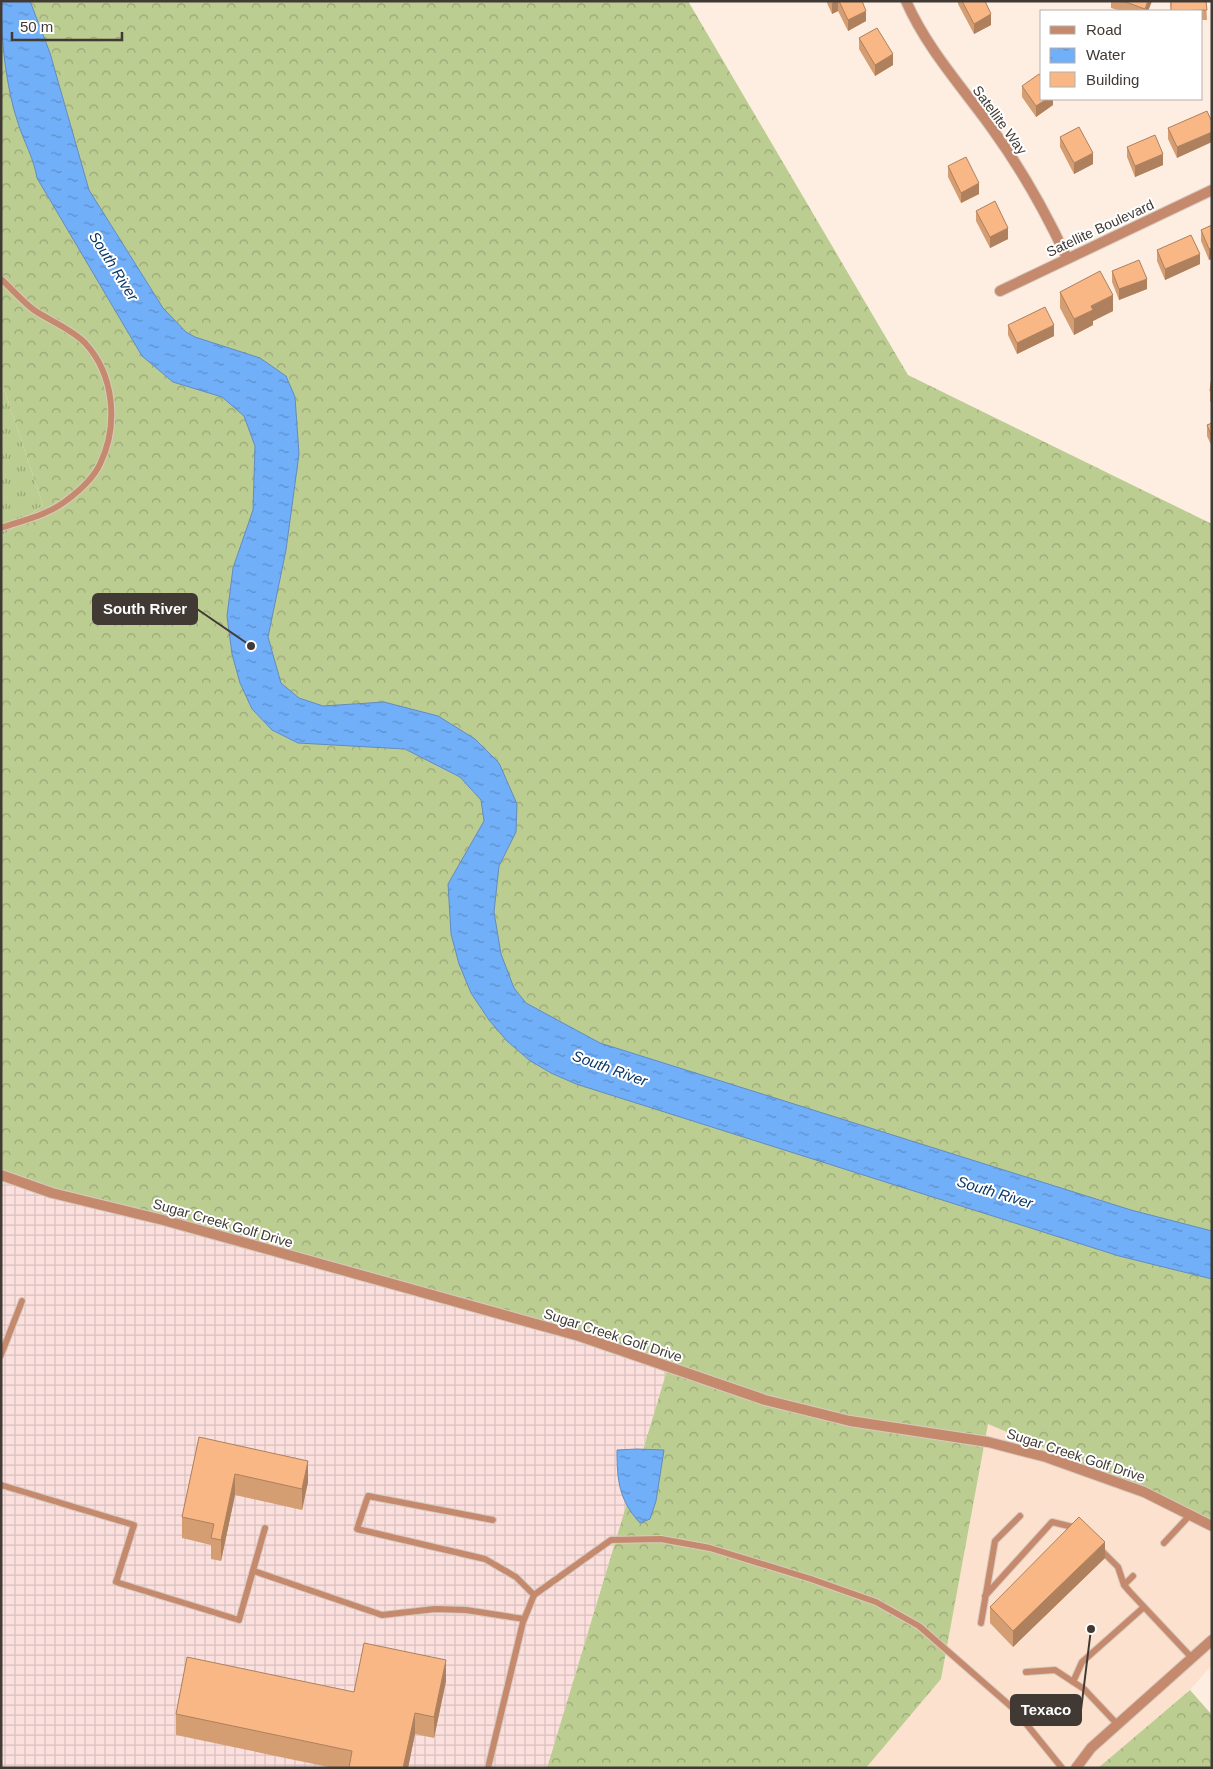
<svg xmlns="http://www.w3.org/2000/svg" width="1213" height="1769" viewBox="0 0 1213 1769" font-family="Arial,sans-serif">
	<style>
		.built { fill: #fce2ce }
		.industrial { fill: url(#industrial-grid) }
		.grass { fill: url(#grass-tufts) }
		.forest { fill: url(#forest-crowns) }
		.water { fill: url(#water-ripples); stroke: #638cbe }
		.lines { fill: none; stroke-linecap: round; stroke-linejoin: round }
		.service-casing { stroke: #d8cabf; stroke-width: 8 }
		.minor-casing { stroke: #d8cabf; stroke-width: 12 }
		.tertiary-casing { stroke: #d8cabf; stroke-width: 12 }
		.service { stroke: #c58a6d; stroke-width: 6 }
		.minor { stroke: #c58a6d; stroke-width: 10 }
		.tertiary { stroke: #c58a6d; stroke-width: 10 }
		.wall { fill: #d59d72 }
		.shaded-wall { fill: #ae805d }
		.building { fill: #f8b785; stroke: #ae805d }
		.labels { text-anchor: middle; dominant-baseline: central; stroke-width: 4; stroke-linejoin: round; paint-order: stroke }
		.street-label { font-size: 14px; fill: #413a34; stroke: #fff }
		.water-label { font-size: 15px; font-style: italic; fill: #0a3765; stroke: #fff }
		.leader { fill: none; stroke: #413a34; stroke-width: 2 }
		.callout-dot { fill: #413a34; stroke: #fff; stroke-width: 2 }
		.callout { fill: #413a34; stroke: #413a34; stroke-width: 2 }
		.callout-label { font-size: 15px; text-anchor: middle; font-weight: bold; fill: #fff }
	</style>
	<defs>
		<pattern id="industrial-grid" width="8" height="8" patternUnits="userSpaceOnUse" patternTransform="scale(1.25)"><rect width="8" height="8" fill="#fbe0de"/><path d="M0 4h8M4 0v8" fill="none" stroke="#d8c1bf"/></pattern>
		<pattern id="grass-tufts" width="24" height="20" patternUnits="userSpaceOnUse" patternTransform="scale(1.25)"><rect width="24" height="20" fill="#bccd91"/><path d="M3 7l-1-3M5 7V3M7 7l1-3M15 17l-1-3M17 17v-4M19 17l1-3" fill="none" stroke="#9aa777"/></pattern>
		<pattern id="forest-crowns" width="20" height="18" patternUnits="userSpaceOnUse" patternTransform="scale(1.25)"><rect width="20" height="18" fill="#bccd91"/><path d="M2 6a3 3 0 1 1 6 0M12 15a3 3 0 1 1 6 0" fill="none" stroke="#9aa777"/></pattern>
		<pattern id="water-ripples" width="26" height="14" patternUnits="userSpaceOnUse" patternTransform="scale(1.25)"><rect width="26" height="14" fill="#71aff9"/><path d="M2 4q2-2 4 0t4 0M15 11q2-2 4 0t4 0" fill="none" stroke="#5e8fca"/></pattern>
	</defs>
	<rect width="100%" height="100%" fill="#feeee2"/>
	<!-- built -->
	<path class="built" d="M988,1424l224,96v145l-22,25 -92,78h-232l75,-89z"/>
	<!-- industrial -->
	<path class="industrial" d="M1,1174l667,193 -121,401h-546z"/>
	<!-- grass -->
	<path class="grass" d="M1,380l42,125 -42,32z"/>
	<!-- forest -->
	<path class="forest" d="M1,1h687l220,374 304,149v996l-224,-96 -47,255 -75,89h-319l121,-401 -667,-193v-637l42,-32 -42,-125z
		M1190,1690l22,25v53h-114z"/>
	<!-- water -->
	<path class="water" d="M1,1h29l20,52 39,137 74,118 23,24 9,5 65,21 26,18 9,21 4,57 -13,96 -18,87 13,46 18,15 24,8 61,-4 54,14 37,23 24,24 18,41 -1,28 -17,34 -5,46 7,42 13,34 12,15 74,40 531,167 81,21v48l-93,-23 -543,-172 -25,-11 -22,-13 -22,-19 -18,-21 -18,-27 -12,-29 -8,-30 -3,-50 36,-63 -3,-21 -21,-23 -55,-28 -107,-6 -26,-13 -20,-21 -12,-26 -8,-29 -5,-38 6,-48 20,-58 2,-64 -11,-30 -22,-19 -49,-15 -31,-26 -105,-178c-3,-19 -13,-36 -19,-55 -12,-35 -17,-84 -17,-122z
		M637,1449l27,1 -8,51 -6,18 -10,4c-21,-23 -23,-42 -23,-73z"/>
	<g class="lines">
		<!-- service casing -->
		<g class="service-casing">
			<path id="service" d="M1,279c11,10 21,22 33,31 16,11 38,19 51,33 29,31 34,82 15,121 -6,13 -21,27 -33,36 -19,15 -43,20 -66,28
				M1,1355l21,-54
				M1,1485l133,40 -18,57 123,38 26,-92
				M493,1520l-125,-24 -11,33 128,30 31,18 18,18
				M1164,1543l26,-28
				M1099,1548l19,19 6,18 6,7 62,66
				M254,1571l128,44 53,-6 31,1 58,9
				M1124,1585l9,-9
				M985,1596l67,-74 25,6
				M981,1623l14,-82 25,-25
				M1026,1672l29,-2 29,19 34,36
				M1073,1682l9,-20 62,-55
				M488,1768l35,-146 11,-27 77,-55 50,-1 49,9 101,31 65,23 43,24 96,84 47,58"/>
		</g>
		<!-- minor casing -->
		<g class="minor-casing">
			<path id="minor" d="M906,1c21,48 57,87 87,129 29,40 53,83 74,128
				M1000,291l212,-101
				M1,1175l51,18 111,27 416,116 186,64 85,21 138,21 58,15 98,35 68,34"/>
		</g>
		<!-- tertiary casing -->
		<g class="tertiary-casing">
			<path id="tertiary" d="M1076,1768l15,-20 121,-108"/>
		</g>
		<!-- service -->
		<use href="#service" class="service"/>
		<!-- minor -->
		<use href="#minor" class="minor"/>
		<!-- tertiary -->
		<use href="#tertiary" class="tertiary"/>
	</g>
	<!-- wall -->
	<path class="wall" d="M827,1h35l4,20 -18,10 -10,-20 -6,3 -5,-11z
		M958,1h27l6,24 -17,9 -16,-30z
		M1111,1h41l-4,10h-27l-10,-3z
		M1170,1h36l1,19h-5v-9h-31z
		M859,38l34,27 -18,11 -16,-27z
		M1022,86l31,13v6l-17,12 -14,-20z
		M1212,122l-35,36 -9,-19v-11z
		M1060,137l33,27 -19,10 -14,-27z
		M1127,147l36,18 -28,12 -8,-20z
		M948,166l31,28 -18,9 -13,-26z
		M976,211l32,28 -18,9 -14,-27z
		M1212,225v34l-3,1 -8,-19v-11z
		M1157,250l43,14 -35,16 -8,-19z
		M1112,271l35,18 -28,11 -7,-18z
		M1060,292l53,19 -20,10v4l-19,10 -14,-27z
		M1008,325l46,11 -37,18 -9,-19z
		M1212,376v26h-2v-11z
		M1212,423v24l-5,-11v-11z
		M199,1437l109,45 -6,28 -67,-15 -14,66 -10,-2v-14l-29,-7v-21z
		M1105,1558l-92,89 -23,-24v-16z
		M446,1681l-12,57 -19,-4 -7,34h-75l-157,-33v-21z"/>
	<!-- shaded-wall -->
	<path class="shaded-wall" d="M836,1h2v10l-6,3v-11z
		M1148,1h4l-4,10h-3z
		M866,11v10l-18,10v-11z
		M991,14v11l-17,9v-10z
		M893,54v11l-18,11v-11z
		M1047,99h6v6l-17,12v-11z
		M1212,132v10l-35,16v-11z
		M1093,153v11l-19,10v-11z
		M1163,154v11l-28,12v-11z
		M979,183v11l-18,9v-10z
		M1008,228v11l-18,9v-11z
		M1212,248v11l-3,1v-11z
		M1200,254v10l-35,16v-11z
		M1147,279v10l-28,11v-11z
		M1113,295v16l-20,10v4l-19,10v-16l17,-13z
		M1054,325v11l-37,18v-11z
		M308,1461v21l-6,28v-21z
		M235,1474v21l-14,66v-21z
		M1105,1542v16l-92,89v-16z
		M446,1660v21l-12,57v-21z
		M415,1713v21l-7,34h-5z"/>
	<!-- building -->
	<path class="building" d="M839,1h23l4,10 -18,9z
		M962,1h23l6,13 -17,10z
		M1123,1h25l-3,8z
		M1171,1h35l1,9 -36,1z
		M877,28l16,26 -18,11 -16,-27z
		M1039,74l3,4v21h5l-11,7 -14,-20z
		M1207,111l5,11v10l-35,15 -9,-19z
		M1079,127l14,26 -19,10 -14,-26z
		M1155,135l8,19 -28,12 -8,-19z
		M966,157l13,26 -18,10 -13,-27z
		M995,201l13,27 -18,9 -14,-26z
		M1212,225v23l-3,1 -8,-19z
		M1191,235l9,19 -35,15 -8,-19z
		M1139,260l8,19 -28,10 -7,-18z
		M1100,271l13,24 -22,11 2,4 -19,9 -14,-27z
		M1045,307l9,18 -37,18 -9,-18z
		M1212,376v15h-2z
		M1212,423v14l-5,-12z
		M199,1437l109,24 -6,28 -67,-15 -14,66 -10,-2 3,-14 -32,-7z
		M1079,1517l26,25 -92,89 -23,-24z
		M364,1643l82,17 -12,57 -19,-4 -12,55h-54l3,-17 -176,-37 11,-57 167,35z"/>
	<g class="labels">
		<!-- street labels -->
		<g class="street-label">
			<text transform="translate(1000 120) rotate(54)">Satellite Way</text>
			<text transform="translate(1100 228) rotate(-25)">Satellite Boulevard</text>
			<text transform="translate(223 1223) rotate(16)">Sugar Creek Golf Drive</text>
			<text transform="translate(613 1335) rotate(18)">Sugar Creek Golf Drive</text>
			<text transform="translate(1076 1455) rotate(18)">Sugar Creek Golf Drive</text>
		</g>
		<!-- water labels -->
		<g class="water-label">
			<text transform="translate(114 266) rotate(58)">South River</text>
			<text transform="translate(610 1068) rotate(20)">South River</text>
			<text transform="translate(995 1192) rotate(17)">South River</text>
		</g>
	</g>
	<!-- callouts -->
	<path class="leader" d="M251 646L197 609M1091 1629L1081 1710"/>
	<g class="callout-dot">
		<circle cx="251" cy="646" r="5"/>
		<circle cx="1091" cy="1629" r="5"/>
	</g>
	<g class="callout">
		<rect x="93" y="594" width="104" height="30" rx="5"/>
		<rect x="1011" y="1695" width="70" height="30" rx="5"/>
	</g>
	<g class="callout-label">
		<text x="145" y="614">South River</text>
		<text x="1046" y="1715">Texaco</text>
	</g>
	<!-- border -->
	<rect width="1213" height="1769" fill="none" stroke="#413a34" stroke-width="5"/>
	<!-- legend -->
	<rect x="1040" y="10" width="162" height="90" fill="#ffffff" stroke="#b3b0ae"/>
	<rect x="1050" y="26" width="25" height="8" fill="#c58a6d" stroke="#b3b0ae"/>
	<text x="1086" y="35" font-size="15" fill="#413a34">Road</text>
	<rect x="1050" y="48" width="25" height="15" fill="url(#water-ripples)" stroke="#b3b0ae"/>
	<text x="1086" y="60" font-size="15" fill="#413a34">Water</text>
	<rect x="1050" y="72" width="25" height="15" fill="#f8b785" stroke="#b3b0ae"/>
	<text x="1086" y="85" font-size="15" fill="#413a34">Building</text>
	<!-- scale -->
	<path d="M12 32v8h110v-8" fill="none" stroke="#413a34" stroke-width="2.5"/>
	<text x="20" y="32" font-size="15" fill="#413a34" stroke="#ffffff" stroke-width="4" paint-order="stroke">50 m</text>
</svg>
